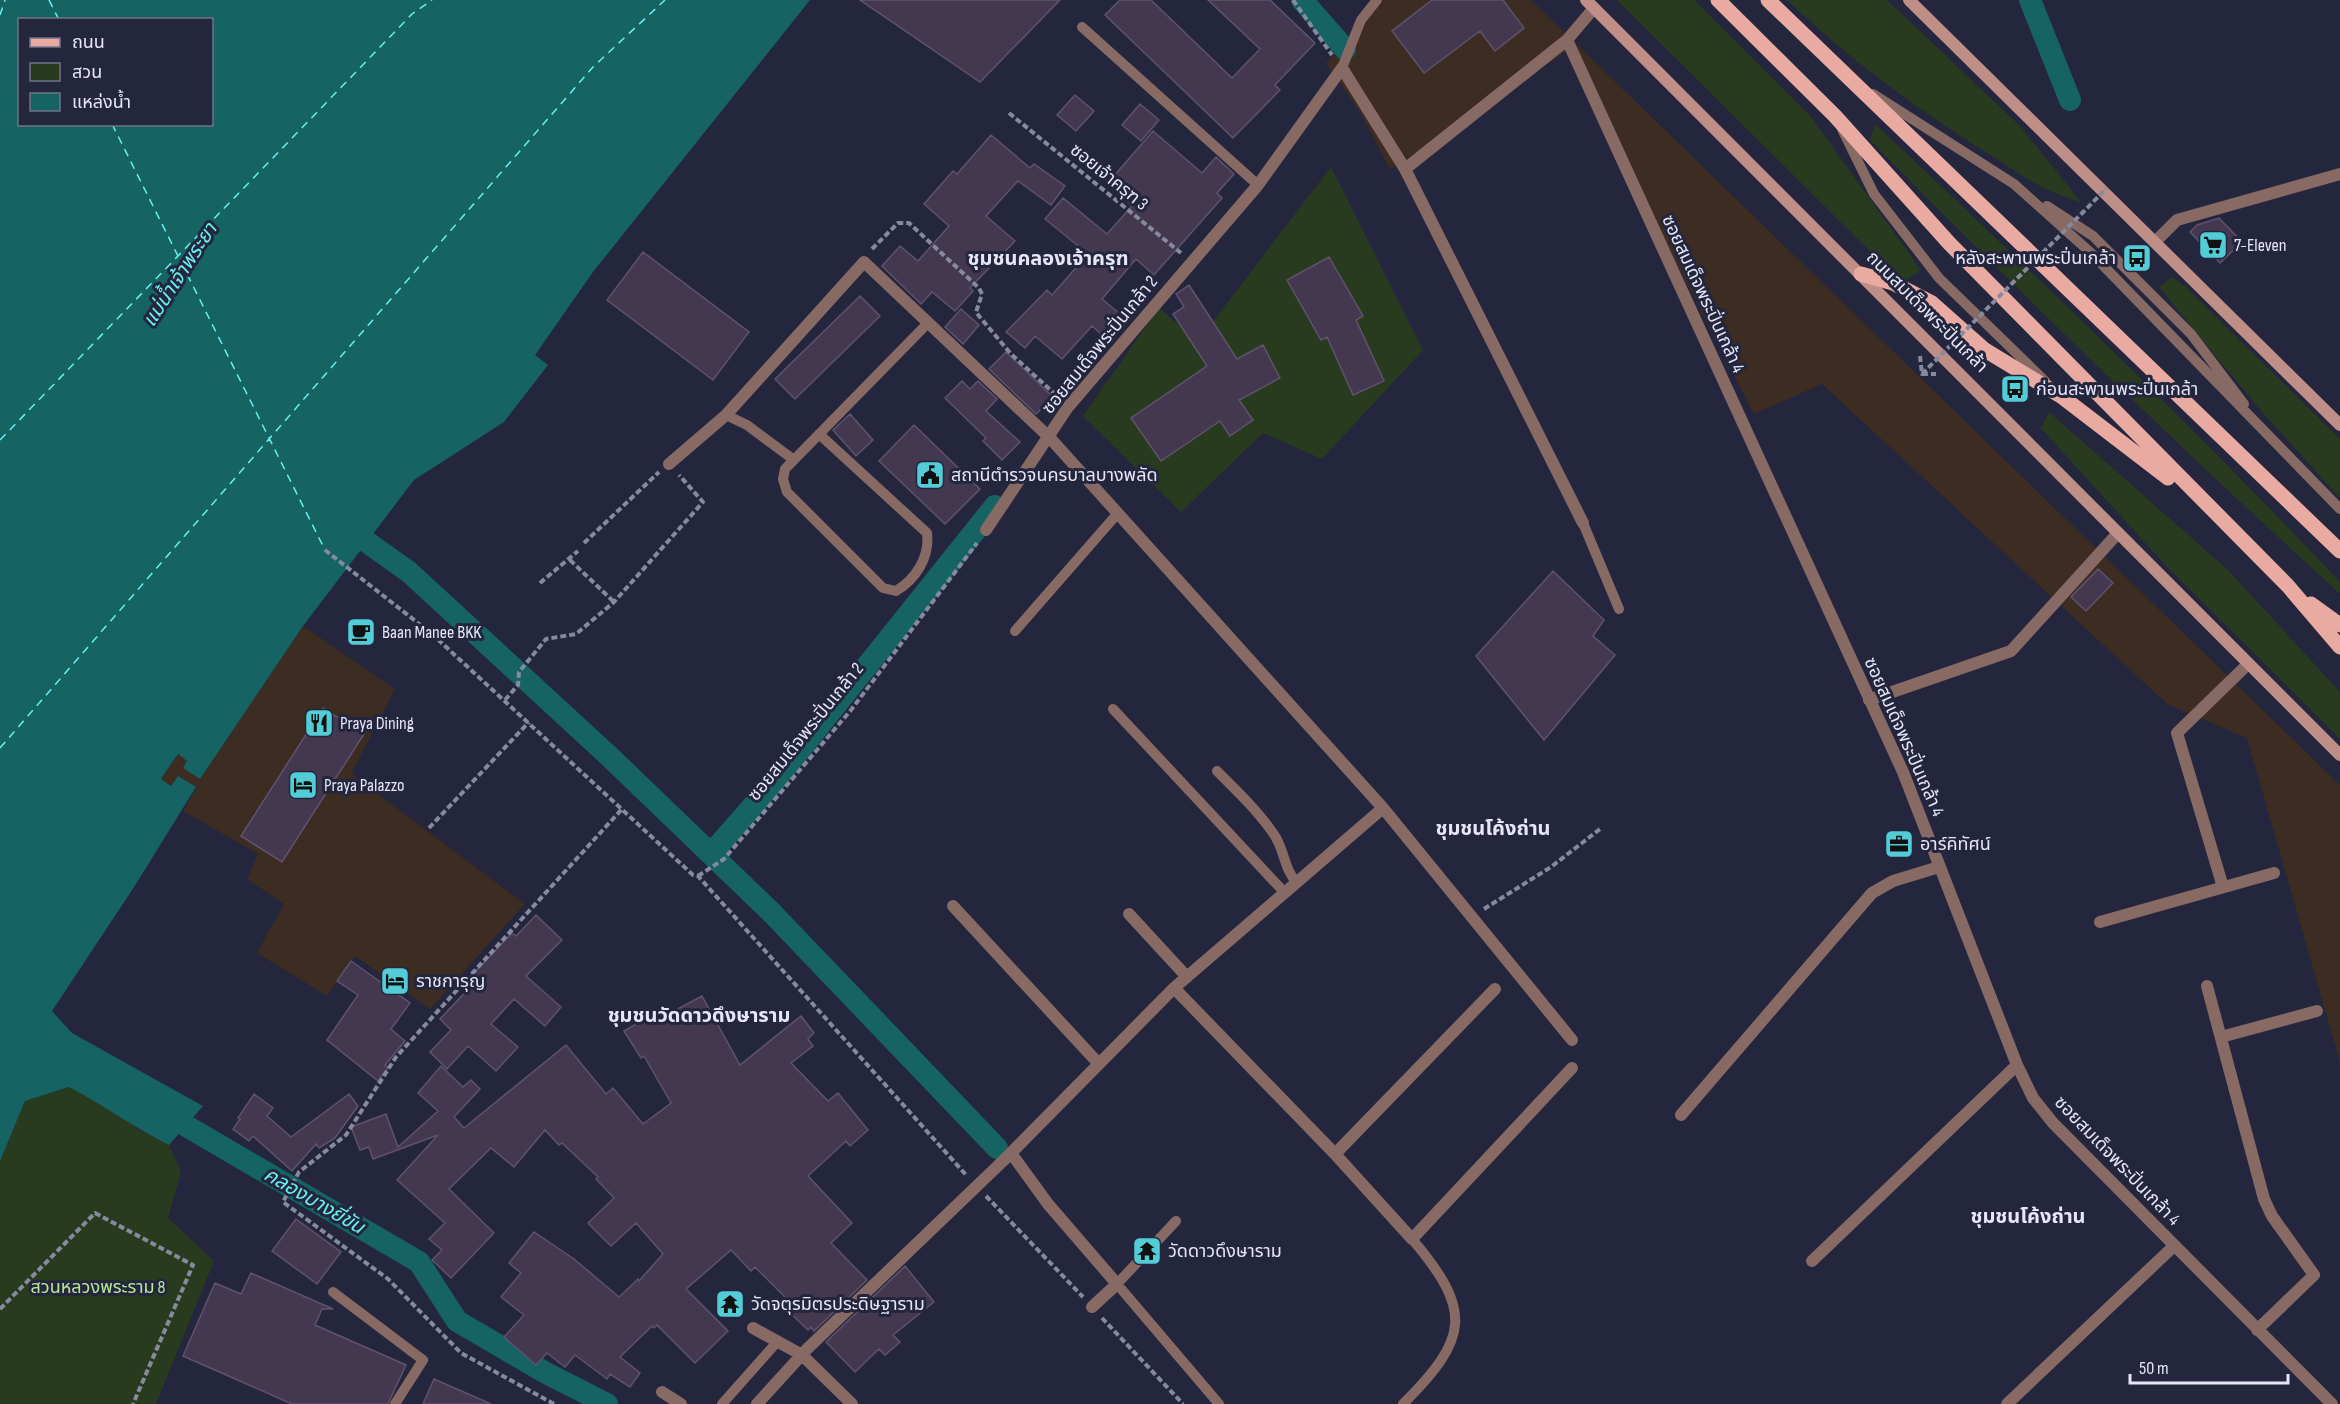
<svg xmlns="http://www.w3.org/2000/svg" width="2340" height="1404" viewBox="0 0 2340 1404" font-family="'Sofia Sans Condensed','Noto Sans Thai',sans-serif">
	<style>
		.commercial { fill: #3c2c21 }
		.green { fill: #293b1e }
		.water { fill: #156363; fill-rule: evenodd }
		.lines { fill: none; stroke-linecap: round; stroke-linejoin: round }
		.canal { stroke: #156363; stroke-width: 22 }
		.ferry { stroke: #67f0f0; stroke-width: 1.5; stroke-dasharray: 8 6; stroke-linecap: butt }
		.building { fill: #443851; stroke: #5f526d; stroke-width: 1.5 }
		.path { stroke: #87899e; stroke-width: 4; stroke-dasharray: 6 3; stroke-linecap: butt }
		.lane { stroke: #886a65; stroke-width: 10 }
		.street { stroke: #886a65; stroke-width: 12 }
		.secondary { stroke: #bf8e87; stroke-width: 12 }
		.primary { stroke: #e9aba1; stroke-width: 15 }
		.path-bridge { stroke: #87899e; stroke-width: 4; stroke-dasharray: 6 3; stroke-linecap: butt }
		.labels { text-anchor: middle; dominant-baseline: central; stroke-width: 6; stroke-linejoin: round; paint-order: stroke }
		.street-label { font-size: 18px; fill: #e5e7f8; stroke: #24263e }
		.poi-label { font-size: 18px; fill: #e5e7f8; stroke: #24263e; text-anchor: start }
		.park-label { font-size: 18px; fill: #b4e796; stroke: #24263e }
		.neighbourhood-label { font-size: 20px; font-weight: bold; fill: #e5e7f8; stroke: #24263e }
		.water-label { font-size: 20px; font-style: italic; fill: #67f0f0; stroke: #24263e }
	</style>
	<rect width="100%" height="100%" fill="#24263e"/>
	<!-- commercial -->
	<path class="commercial" d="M1383,0h148l809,785v277l-93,-324 -80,-34 -345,-320 -68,30 -187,-363 -177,119 -28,-55 -36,-52z
		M303,626l92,63 -44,85 174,130 -95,105 -75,-53 -28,40 -70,-43 27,-49 -37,-25 11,-25 -75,-43 13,-23 -25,-2 -10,-6 17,-26 9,7 -3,7 16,11z"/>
	<!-- green -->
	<path class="green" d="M1617,0h77l117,117 110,153 -19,13z
		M1787,0h100l133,126 61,76c-44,-13 -60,-28 -97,-51 -70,-44 -137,-94 -197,-151z
		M1875,124c159,149 315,299 465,458v12c-162,-148 -317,-298 -470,-454z
		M1331,167l92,183 -101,109 -59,-26 -82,79 -98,-96 76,-108 39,33z
		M2172,277l13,9 155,153v59l-84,-93 -97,-118z
		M2049,412l179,158 112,122v47l-171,-170 -128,-141z
		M70,1087l44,25 22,16 33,17 12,27 -13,46 46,43 -58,143h-156v-243l25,-60z"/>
	<!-- water -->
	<path class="water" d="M0,0h810l-217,272 -58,83 13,10 -44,57 -90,58 -111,146 -103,153 -17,-11 4,-7 -9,-7 -17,25 10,7 7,-10 18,11 -60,97 -84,127 20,22 131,73 -34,39c-35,-17 -65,-40 -100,-58l-44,14 -25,60zM20,20h192v104h-192z"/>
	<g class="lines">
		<!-- canal -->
		<path class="canal" d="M1302,0l43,49
			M2030,0l40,100
			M343,525l66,47 201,185 162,156 225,235
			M711,854l64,-73 220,-275
			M159,1110l260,152 38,59 89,52 61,31"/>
		<!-- ferry -->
		<path class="ferry" d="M49,0l10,20
			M0,15l5,-15
			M112,124l213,426
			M0,440l412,-426 20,-14
			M0,748l593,-681 72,-67"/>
	</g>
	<!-- building -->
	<path class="building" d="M860,0h200l-80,82z
		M1120,0h31l81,78 28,-29 -52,-49h62l45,43 -40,42 5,5 -47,48 -128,-123z
		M1432,0h71l21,28 -29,23 -15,-20 -56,42 -32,-42z
		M1075,95l19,16 -18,20 -19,-16z
		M1140,104l19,16 -18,21 -19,-16z
		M1153,131l49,42 14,-16 18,17 -17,19 5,5 -68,77 -18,-16 -34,40 18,15 -18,21 -10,-9 -30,33 -27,-23 -10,12 -19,-16 41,-42 5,5 36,-41 -43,-35 18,-21 44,36 25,-28 -25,-22z
		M991,135l39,33 4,-4 31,22 -14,19 -33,-24 -32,35 29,25 -45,47 3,3 -18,20 -23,-19 -11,12 -39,-38 18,-20 18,15 31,-35 -25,-22 29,-33 4,3z
		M2219,218l23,24 -22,21 -30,-31 7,-7z
		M643,252l106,80 -36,48 -106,-80z
		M1329,257l34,59 -7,4 28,61 -31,14 -26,-58 -6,3 -34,-60z
		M1189,285l48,74 26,-14 17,33 -41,22 14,20 -23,16 -10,-15 -59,40 -30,-43 76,-52 -34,-52 11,-7 -8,-13z
		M860,296l20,20 -85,83 -20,-20z
		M961,309l18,16 -16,19 -18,-17z
		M1006,352l47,45 -17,17 -47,-45z
		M962,381l8,8 8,-8 19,18 -11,12 34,31 -18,18 -19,-19 3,-3 -41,-40z
		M850,414l23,26 -17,16 -23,-26z
		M914,425l66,64 -35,35 -66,-63z
		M2098,569l15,14 -27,28 -15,-14z
		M1553,571l51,49 -11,16 22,19 -71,85 -68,-84z
		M323,708l41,26 -82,128 -41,-26z
		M536,915l26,25 -36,36 35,31 -16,19 -31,-27 -23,25 27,23 -22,24 -28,-25 -21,23 -17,-17 21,-22 -11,-11 33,-35 -5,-5 44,-46 4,3z
		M351,961l59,42 -19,26 14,12 -20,24 3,3 -10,13 -51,-41 31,-45 -21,-14z
		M702,996l38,69 61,-49 13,17 -6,6 5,7 -22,17 37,38 10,-8 30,37 -18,16 -4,-5 -38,35 44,47 -21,20 36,37 -53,51 -3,-4 -3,3 -23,-22 5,-6 -35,-35 -4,4 -20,-21 -45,39 42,42 -33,32 -38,-38 -3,3 -2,-2 -32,31 20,16 -10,14 -20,-13 -3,5 -32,-24 -10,12 -18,-14 -11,12 -32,-28 20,-22 -23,-18 20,-24 -12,-10 25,-31 40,27 45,38 19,-18 1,2 24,-27 -27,-31 -25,23 -23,-23 26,-25 -18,-19 2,-2 -36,-34 -3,2 -14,-15 -31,37 -23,-19 -42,41 45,44 -43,45 -19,-18 10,-10 -13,-11 16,-16 -48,-43 41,-45 -65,24 -4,-12 -9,3 -9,-23 35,-13 12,33 40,-36 -20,-18 23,-27 22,21 8,-7 9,9 -26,28 10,11 102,-83 40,49 7,-6 30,36 28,-21 -27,-47 -3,2 -17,-27 26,-15 3,6z
		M254,1094l19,14 -6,8 24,21 58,-43 9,12 -23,32 -16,10 -3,-4 -24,27 -39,-35 -4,5 -16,-12 7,-10 -2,-1z
		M296,1219l45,33 -24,32 -45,-33z
		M905,1266l29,36 -41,33 7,7 -15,13 -6,-6 -24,23 -29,-30z
		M251,1273l82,36h-11l-7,16 91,40 -18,39h-96l-109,-48 32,-73 26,11z
		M434,1379l57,25h-68z"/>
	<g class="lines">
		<!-- path -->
		<path class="path" d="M1293,0l39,55
			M1009,113l172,140
			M872,249l26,-26h11l70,65 3,6 -6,18 3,4 32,38 46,42
			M1920,356l2,18h14
			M584,543l75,-71
			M325,550l107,84 261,241 5,1 269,300
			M570,560l44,42
			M540,583l38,-32
			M505,700l13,-15 1,-13 27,-33 30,-5 38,-32 89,-100 -24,-27
			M429,828l100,-106
			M698,876l26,-17 127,-149 126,-167
			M1484,909l67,-42 49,-38
			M986,1196l97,101
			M0,1309l95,-96 98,52 -60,139
			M1102,1318l81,86
			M554,1404l-93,-51 -73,-74 -105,-77 16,-30 47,-37 50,-78 226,-248"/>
		<!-- lane -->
		<path class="lane" d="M1082,27l176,158
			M1342,68l19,-48 16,-20
			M1873,94l141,90 76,68 250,257
			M1842,129l32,65 65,84 106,103
			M2047,206l46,30 98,98 53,70
			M726,415l21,10 47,35
			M819,434l108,99c3,24 -11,46 -31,58l-13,-3 -96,-96 -4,-13 2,-10 142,-145
			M1583,523l36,86
			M1015,631l103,-118
			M1113,709l172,184
			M1217,771c19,19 41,40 56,62 12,16 10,35 24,50
			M1176,1221l-59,63 102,120
			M333,1292l90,68 -28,44
			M722,1404l56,-63
			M1403,1404c66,-66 70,-93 9,-165"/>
		<!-- street -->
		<path class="street" d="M1567,40l336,732 114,293 16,33 20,25 279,281
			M1405,169l162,-129 27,-32
			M2155,242l22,-22 163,-46
			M669,464l57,-49 138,-153 186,176 333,370 189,232
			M986,530l82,-123 190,-222 84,-117 63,101 178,354
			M1869,700l142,-49 107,-118
			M2223,887l-46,-154 71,-69
			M953,906l146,158
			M1129,914l58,63
			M2100,922l174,-49
			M2207,986l57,213 8,17 42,59 -57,55
			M1174,988l161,166 77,85 160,-171
			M2221,1037l96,-26
			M1681,1115l191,-222 21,-12 46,-14
			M1011,1153l37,51 69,80 -25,23
			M1335,1154l160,-165
			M1812,1261l205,-196
			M753,1328l49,27 50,49
			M662,1392l19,12
			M757,1404l51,-56 197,-189 169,-171 209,-180
			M2007,1404l167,-158"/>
		<!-- secondary -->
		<path class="secondary" d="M1586,0l754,755
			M1909,0l431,425"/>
		<!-- primary -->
		<path class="primary" d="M1718,0l117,116 114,127 339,343 52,61
			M1768,0l572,551
			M1861,274l32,9 39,20 53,47 76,46 107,82
			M2311,604l29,21"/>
		<!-- path-bridge -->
		<path class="path-bridge" d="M1922,374l185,-186"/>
	</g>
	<!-- icons -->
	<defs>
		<g id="supermarket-square" transform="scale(1.5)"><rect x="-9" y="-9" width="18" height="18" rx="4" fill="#52ccd6" stroke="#24263e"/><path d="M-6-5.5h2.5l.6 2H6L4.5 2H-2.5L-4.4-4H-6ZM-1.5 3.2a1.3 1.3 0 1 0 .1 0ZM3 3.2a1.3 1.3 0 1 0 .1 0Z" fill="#111"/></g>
		<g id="bus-square" transform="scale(1.5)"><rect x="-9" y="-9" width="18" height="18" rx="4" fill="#52ccd6" stroke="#24263e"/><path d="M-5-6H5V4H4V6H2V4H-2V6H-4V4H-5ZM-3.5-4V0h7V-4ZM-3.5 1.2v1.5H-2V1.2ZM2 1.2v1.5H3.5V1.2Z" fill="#111"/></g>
		<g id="civic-square" transform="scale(1.5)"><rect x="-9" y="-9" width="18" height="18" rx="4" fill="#52ccd6" stroke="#24263e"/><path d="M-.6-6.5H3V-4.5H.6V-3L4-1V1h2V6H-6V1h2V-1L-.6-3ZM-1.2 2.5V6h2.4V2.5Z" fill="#111"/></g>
		<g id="cafe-square" transform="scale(1.5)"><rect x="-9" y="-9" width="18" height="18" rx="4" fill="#52ccd6" stroke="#24263e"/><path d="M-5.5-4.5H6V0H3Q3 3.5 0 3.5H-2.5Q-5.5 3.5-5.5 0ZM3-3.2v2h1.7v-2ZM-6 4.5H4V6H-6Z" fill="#111"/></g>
		<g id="restaurant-square" transform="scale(1.5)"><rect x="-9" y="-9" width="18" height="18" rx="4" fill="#52ccd6" stroke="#24263e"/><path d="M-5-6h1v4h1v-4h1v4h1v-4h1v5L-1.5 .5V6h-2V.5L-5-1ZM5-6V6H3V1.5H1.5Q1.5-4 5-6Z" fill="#111"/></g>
		<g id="hotel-square" transform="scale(1.5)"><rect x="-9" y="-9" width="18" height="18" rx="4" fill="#52ccd6" stroke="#24263e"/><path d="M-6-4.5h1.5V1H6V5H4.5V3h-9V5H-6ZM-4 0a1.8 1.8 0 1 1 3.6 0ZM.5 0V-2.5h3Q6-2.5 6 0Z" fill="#111"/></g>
		<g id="office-square" transform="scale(1.5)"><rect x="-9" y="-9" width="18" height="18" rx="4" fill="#52ccd6" stroke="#24263e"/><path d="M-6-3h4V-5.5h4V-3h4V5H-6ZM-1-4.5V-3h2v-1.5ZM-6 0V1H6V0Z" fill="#111"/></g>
		<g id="temple-square" transform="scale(1.5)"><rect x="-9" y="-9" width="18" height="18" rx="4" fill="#52ccd6" stroke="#24263e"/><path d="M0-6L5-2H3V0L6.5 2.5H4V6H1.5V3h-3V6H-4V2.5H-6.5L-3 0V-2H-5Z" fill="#111"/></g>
	</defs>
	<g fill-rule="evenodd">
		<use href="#supermarket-square" x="2213" y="245"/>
		<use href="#bus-square" x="2137" y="258"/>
		<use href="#bus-square" x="2015" y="389"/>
		<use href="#civic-square" x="930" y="475"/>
		<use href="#cafe-square" x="361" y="632"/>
		<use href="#restaurant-square" x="319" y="723"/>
		<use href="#hotel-square" x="303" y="785"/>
		<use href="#office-square" x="1899" y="844"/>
		<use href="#hotel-square" x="395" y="981"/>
		<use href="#temple-square" x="1147" y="1251"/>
		<use href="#temple-square" x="730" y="1304"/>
	</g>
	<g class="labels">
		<!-- street labels -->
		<g class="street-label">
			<text transform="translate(1109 177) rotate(39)">ซอยเจ้าครุฑ 3</text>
			<text transform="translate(1703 294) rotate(65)">ซอยสมเด็จพระปิ่นเกล้า 4</text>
			<text transform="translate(1927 312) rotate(45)">ถนนสมเด็จพระปิ่นเกล้า</text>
			<text transform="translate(1100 345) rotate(-51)">ซอยสมเด็จพระปิ่นเกล้า 2</text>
			<text transform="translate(806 732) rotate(-51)">ซอยสมเด็จพระปิ่นเกล้า 2</text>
			<text transform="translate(1904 737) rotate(66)">ซอยสมเด็จพระปิ่นเกล้า 4</text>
			<text transform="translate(2117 1161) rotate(46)">ซอยสมเด็จพระปิ่นเกล้า 4</text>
		</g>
		<!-- poi labels -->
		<g class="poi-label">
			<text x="2234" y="245">7-Eleven</text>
			<text x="2116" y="258" text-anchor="end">หลังสะพานพระปิ่นเกล้า</text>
			<text x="2036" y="389">ก่อนสะพานพระปิ่นเกล้า</text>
			<text x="951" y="475">สถานีตำรวจนครบาลบางพลัด</text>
			<text x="382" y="632">Baan Manee BKK</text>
			<text x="340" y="723">Praya Dining</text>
			<text x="324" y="785">Praya Palazzo</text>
			<text x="1920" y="844">อาร์คิทัศน์</text>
			<text x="416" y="981">ราชการุญ</text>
			<text x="1168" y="1251">วัดดาวดึงษาราม</text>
			<text x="751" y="1304">วัดจตุรมิตรประดิษฐาราม</text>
		</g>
		<!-- park labels -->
		<g class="park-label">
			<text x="98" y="1287">สวนหลวงพระราม 8</text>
		</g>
		<!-- neighbourhood labels -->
		<g class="neighbourhood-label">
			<text x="1048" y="259">ชุมชนคลองเจ้าครุฑ</text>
			<text x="1493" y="829">ชุมชนโค้งถ่าน</text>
			<text x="699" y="1016">ชุมชนวัดดาวดึงษาราม</text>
			<text x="2028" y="1217">ชุมชนโค้งถ่าน</text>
		</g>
		<!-- water labels -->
		<g class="water-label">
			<text transform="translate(180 275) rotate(-57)">แม่น้ำเจ้าพระยา</text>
			<text transform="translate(314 1201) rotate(30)">คลองบางยี่ขัน</text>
		</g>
	</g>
	<!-- legend -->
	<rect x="18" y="18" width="195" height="108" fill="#24263e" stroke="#717388" stroke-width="1.5"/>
	<rect x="30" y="38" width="30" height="9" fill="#e9aba1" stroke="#717388" stroke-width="1.5"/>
	<text x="72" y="48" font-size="18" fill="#e5e7f8">ถนน</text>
	<rect x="30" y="63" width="30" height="18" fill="#293b1e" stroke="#717388" stroke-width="1.5"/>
	<text x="72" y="78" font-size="18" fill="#e5e7f8">สวน</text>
	<rect x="30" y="93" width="30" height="18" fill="#156363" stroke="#717388" stroke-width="1.5"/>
	<text x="72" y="108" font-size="18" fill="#e5e7f8">แหล่งน้ำ</text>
	<!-- scale -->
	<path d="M2130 1374v9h158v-9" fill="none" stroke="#e5e7f8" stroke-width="3"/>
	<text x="2139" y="1374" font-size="18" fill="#e5e7f8" stroke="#24263e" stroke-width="4.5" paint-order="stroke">50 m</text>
</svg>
